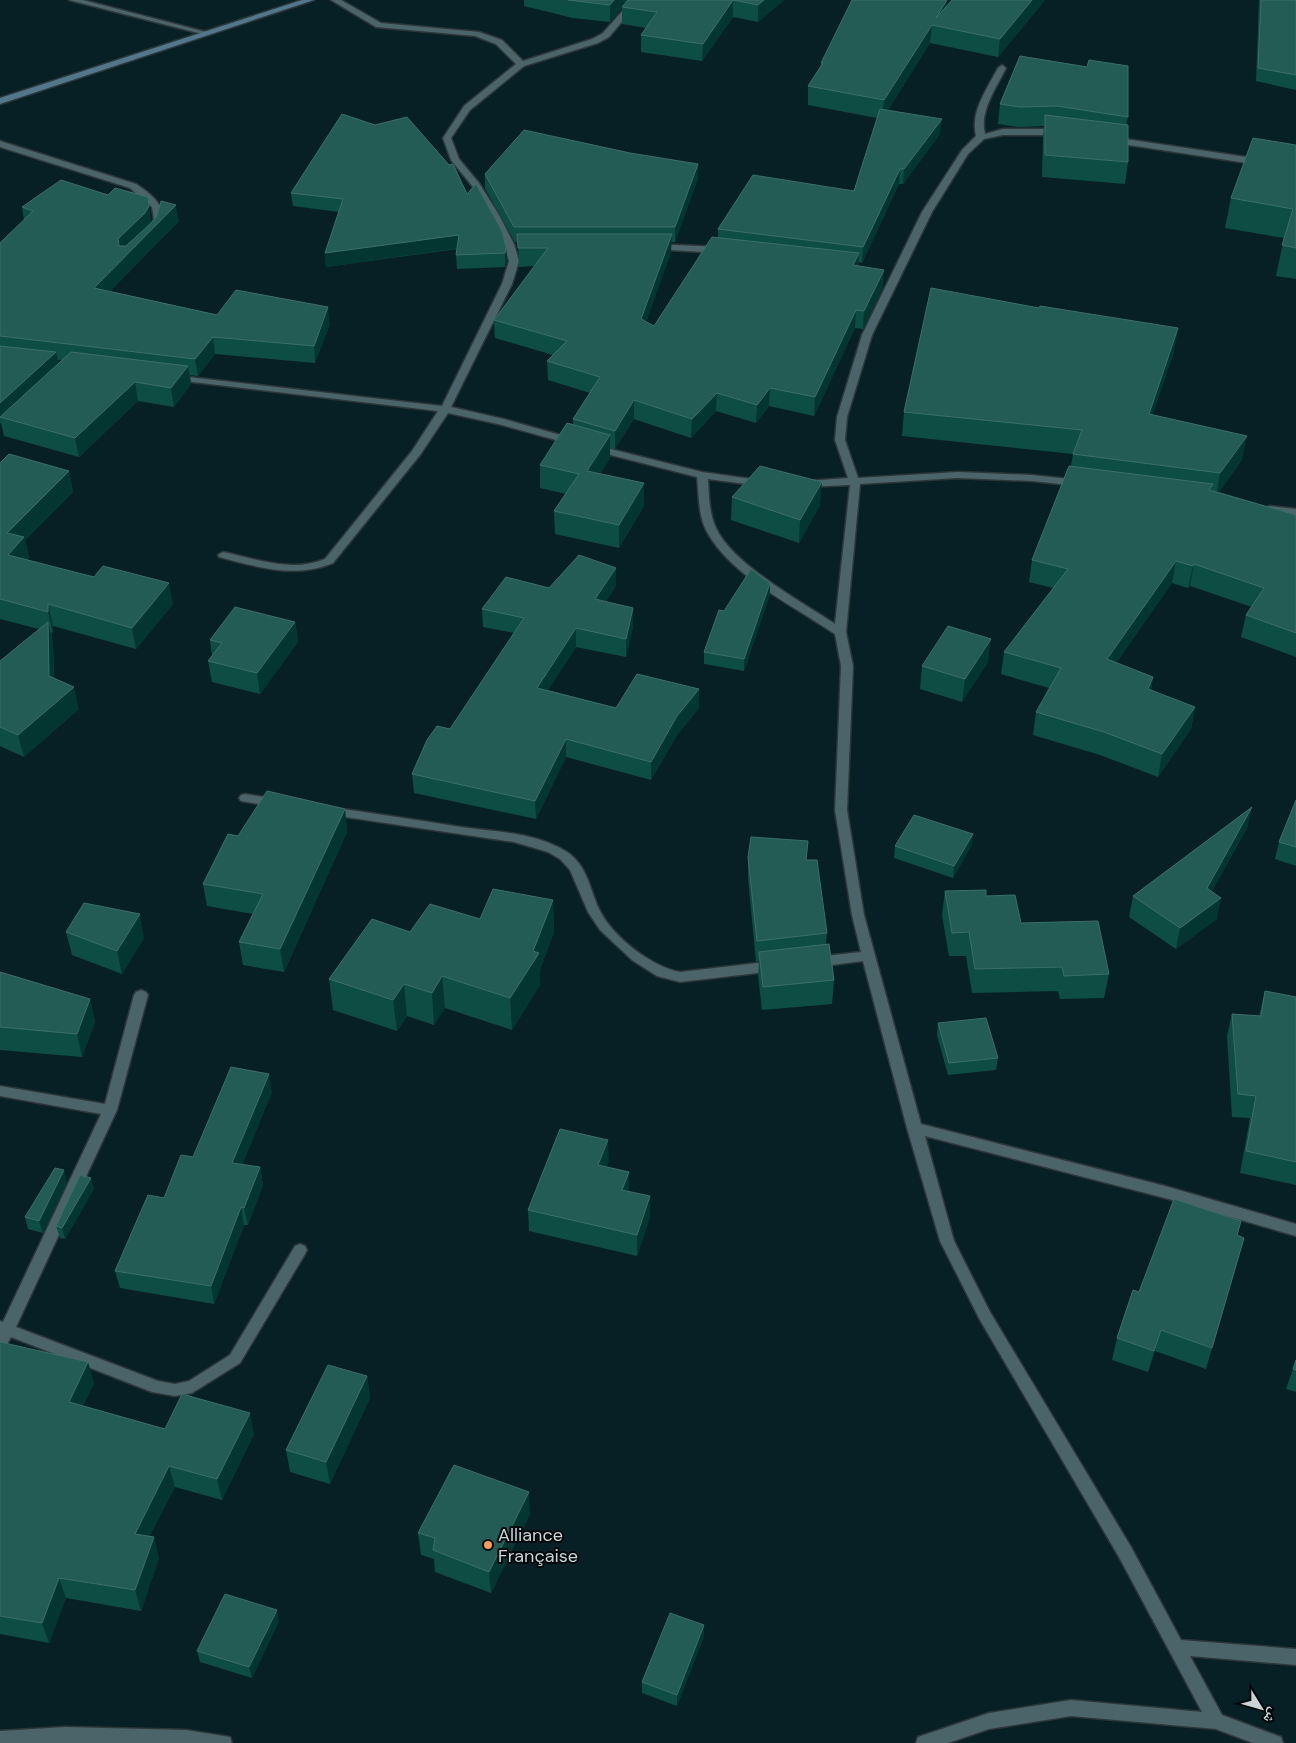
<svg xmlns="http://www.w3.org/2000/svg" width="1296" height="1743" viewBox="0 0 1296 1743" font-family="'DM Sans','Noto Naskh Arabic',sans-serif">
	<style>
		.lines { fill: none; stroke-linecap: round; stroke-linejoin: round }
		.minor-casing { stroke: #2c373a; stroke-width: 3 }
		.secondary-casing { stroke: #2c373a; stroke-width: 3 }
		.minor { fill: #4a646a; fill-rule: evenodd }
		.secondary { fill: #53778a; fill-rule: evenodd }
		.wall { fill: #0e4d44; fill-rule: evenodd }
		.shaded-wall { fill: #033531 }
		.building { fill: #225c54; stroke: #3c6f69 }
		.poi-dot { fill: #ff9b5a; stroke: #02080a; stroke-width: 2 }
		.labels { text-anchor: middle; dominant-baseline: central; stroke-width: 4; stroke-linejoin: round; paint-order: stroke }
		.near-poi-label { font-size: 18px; fill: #c7d5d8; stroke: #02080a; text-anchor: start }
	</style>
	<rect width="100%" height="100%" fill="#072025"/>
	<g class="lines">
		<!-- minor casing -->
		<g class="minor-casing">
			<path id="minor" d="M69,0h14l127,33 -4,2z
				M331,0h10l40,23 98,9 23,8 21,21 69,-22 11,-6 29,-33h8l-31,37 -11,6 -74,23 -54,44 -19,28 8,21 20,24 20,32 15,29 5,17 -7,23 -61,123 53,12 74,21 1,2 -5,3 -76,-21 -50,-11 -28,42 -87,108c-38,16 -76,4 -114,-6l-1,-2 5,-3c34,7 69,21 102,7l87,-108 26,-40 -263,-31 -5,-3 1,-2 271,31 60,-122 7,-23 -5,-17 -14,-29 -17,-28 -22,-27 -8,-22 21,-32 52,-42 -20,-20 -21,-8 -99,-9z
				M1002,65l4,3c-9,19 -27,43 -21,66l18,-5h57l4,3 -4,3h-57l-19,4 -16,15 -36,58 -60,123 -25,82 -2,23 13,38 100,-6 74,3 46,5 5,3 -5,3 -46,-5 -74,-3 -98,6 -14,148 7,34 -6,144 17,105 57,209 244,62 131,38v12l-131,-38 -240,-62 29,105 36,71 141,235 50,93 115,9v16l-106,-9 32,59 59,22 2,6h-30l-37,-14 -145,-13 -82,13 -41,14h-32l2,-6 71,-24 82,-13 131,12 -83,-155 -139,-237 -40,-79 -33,-113 -44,-167 -47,6 -5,-2 -1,-3 1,-3 5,-2 45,-5 -9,-37 -17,-105 6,-144 -6,-32c-41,-28 -106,-59 -129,-104 -8,-16 -7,-36 -9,-53l-106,-27 -1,-2 5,-3 107,27 63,9v4l-4,1 -53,-7c1,16 1,34 8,49 16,36 86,74 119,96l15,-139 -44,2 -5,-3 5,-3 42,-3 -13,-38 2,-23 25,-82 60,-123 40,-62 14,-14c-6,-24 11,-47 22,-68z
				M1112,137l148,22 4,3 -4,3 -151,-23 -1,-2z
				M0,141l136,43c15,10 30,21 27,40l-5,3 -3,-1 -3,-19 -22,-19 -130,-41z
				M655,244l65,3 5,3 -5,3 -68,-4v-4z
				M1269,506l27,3v6l-31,-4 -1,-2z
				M245,794l32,5 6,4 -6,4 -36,-6 -2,-3 2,-3z
				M329,807c44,6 88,13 132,20 35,5 75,5 106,25 21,14 23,39 33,59 13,26 52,56 80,61l94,-11 5,2 1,3 -1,3 -5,2 -94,11 -23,-6 -25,-16 -32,-30 -12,-18 -18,-42 -10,-11 -12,-7 -34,-10 -189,-28 -2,-3 2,-3z
				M141,990l5,2 2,3 -31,115 -101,217 142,54 17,3 14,-3 41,-26 65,-109 5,-2 5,2 2,4 -2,4 -65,109 -48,30 -17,3 -23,-4 -141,-55 -6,11 -5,2v-29l3,1 98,-208 -101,-18v-10l105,18 29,-109 2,-3z
				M65,1727l121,3 44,7 2,6h-232v-12z"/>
		</g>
		<!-- secondary casing -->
		<g class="secondary-casing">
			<path id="secondary" d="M302,0h12l-314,104v-6z"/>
		</g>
		<!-- minor -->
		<use href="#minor" class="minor"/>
		<!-- secondary -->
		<use href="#secondary" class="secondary"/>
	</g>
	<!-- wall -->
	<path class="wall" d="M524,0h260l-26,22 -25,-5 -31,44 -61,-9v-17l5,-7 -24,-4v-16l-12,14 -37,-4 -49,-12z
		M952,0h93l-47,57 -68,-14 -42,67 52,24 -37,50h-4l-37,79 -3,-1 -1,4 25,22 -20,41 -8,-1 -41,88 -45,-10 -13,17 -40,-12 -25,27 -57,-19 -19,30 -5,-1v10l-10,16 44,32 -25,42 -64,-14 -1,-23 12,-17 -26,-6v-23l33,-40v-6l17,-26 -42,-13 -1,-19 6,-6 -58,-17 -1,-18 40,-54 -15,1 -1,-25h-3l-30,-54v-14l145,-21 68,11v14l-23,64h-4v10l-25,70 8,4 64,-89v-8l136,-38 23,-73 -69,-13v-19l13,-20v-3l126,-57z
		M1259,0h37v90l-40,-9z
		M1020,56l108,61 -2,8 2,37 -3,22 -83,-7 1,-41 1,-10 -26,1 -20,-3 2,-20z
		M1296,145v134l-20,-3 8,-38 -59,-10 6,-30z
		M291,193l176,1 39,53 1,14 -2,6 -48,2 -1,-14 1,-6 -131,18 -1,-14 14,-41 -46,-6z
		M108,195l40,2 3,26 28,-2 -69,70 107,24 113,9 -15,39 -100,-9 -17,22 -8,-1 1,9 -17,23 -36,-6 -59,56 -75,-21 -3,-13h-1v-180l24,-23 -2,-13zM58,360h4l-4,4z
		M1174,352l-22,63 90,45 -23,32 77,23v142l-55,-20 5,-22 6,-8 -62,-21 -2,2 -16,-5 -56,80 37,14 -2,14 44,16 -4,22 -33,48 -58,-22 -67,-20 3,-23 13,-24 -48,-14 3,-22 49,-64 -24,-6 3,-22 39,-94 2,-12 -171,-18 2,-24z
		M0,463l69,8 4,21 -48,48 4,18 -2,2 146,44 -37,45 -83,-23v7l-2,-1 2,12 1,34 25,31 -55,48 -24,-11v-85l39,-32 -39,-10z
		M732,497l88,8 -21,38 -68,-23z
		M770,583v11l-26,77 -40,-7v-12l20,-41z
		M616,586l-10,15 27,25 -7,31 -50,-10 -28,43 68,18h83l-22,27 -26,45 -85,-23 -30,62 -122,-26 -2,-19 38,-45 64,-96 -31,-6 -1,-18 67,-21z
		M295,622l3,20 -38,52 -48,-12 -4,-21 4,-5 -2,-16z
		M988,662l-26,40 -42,-13 2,-23z
		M1296,800v66l-21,-7 4,-17z
		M1252,807l-5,21 -35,63 5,28 -41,30 -47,-32 4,-21z
		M345,809l2,23 -63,140 -41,-7 -4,-23 14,-28 -46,-8 -4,-22 35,-48z
		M973,834l-2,12 -18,32 -59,-20 1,-12z
		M808,841l-2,19 21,73 -1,11 8,36 -2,24 -70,6 -4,-35 1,-14 -3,1 -8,-84v-21z
		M945,891l41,5 35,27 88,51 -5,24 -44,1 -2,-8 -86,2 -6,-37h-17l-7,-41z
		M553,900l1,32 -14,38v15l-28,45 -67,-22 -11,17 -27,-9 -10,15 -64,-21 -4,-31 81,-47 70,-13z
		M66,932l78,6 -22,36 -50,-19z
		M0,972l90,27 5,23 -13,35 -82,-7z
		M1265,991l31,6v188l-56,-12 10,-55 -18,-1 -5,-81 5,-22 27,2z
		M938,1023l60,35 -2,12 -48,5 -11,-40z
		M272,1092l-30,73 18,2 3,18 -15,40h-4l-30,79 -94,-16 -5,-17 49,-73 29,-41z
		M609,1161l-3,6 23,5v20l21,4v21l-13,39 -108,-25 -1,-21z
		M67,1182l-24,51 -15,-4 -3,-12z
		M94,1189l-29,50 -5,-1 -4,-12z
		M1241,1221l-4,14 7,3 -38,131 -51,-18 -7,21 -36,-12 5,-22 22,-46z
		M0,1342l94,41 -11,23 82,23 89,5 -32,66 -47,-13 -26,50 10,21 -18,53 -75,-13 -17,45 -49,-9z
		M1296,1360v32l-10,-3z
		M367,1376l3,22 -40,86 -40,-12 -4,-22z
		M530,1514l-39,79 -56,-21 -1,-13 -13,-4 -3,-22z
		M279,1621l-27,57 -52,-16 -3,-11z
		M704,1636l-27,70 -35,-13v-11z"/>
	<!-- shaded-wall -->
	<path class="shaded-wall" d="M614,0h16l-8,7v1l-12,14v-17z
		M733,0v17l-31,44 1,-17z
		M764,0h20l-26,22v-17z
		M947,0l-1,19 -10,-1z
		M1032,0h13l-47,57 2,-18z
		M932,25l-2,18 -48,76 2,-19z
		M942,119l-2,15 -37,50 1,-15z
		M698,164v14l-23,64v-15z
		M900,169l-1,15 -37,79 1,-16z
		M148,197l3,26 -30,33 -3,-17z
		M176,205l3,16 -82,84 -3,-17z
		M672,234l-1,18 -30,85v-18z
		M459,235v13l-133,19 -1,-14z
		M506,247l1,14 -2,6v-14z
		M859,253l-1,18 -5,-6z
		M884,270l-1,18 -20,41 1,-18z
		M328,307l2,17 -15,39 -1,-17z
		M856,310l-1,18 -41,88 1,-19z
		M1178,328l-4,24 -29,86 4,-24z
		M213,337l2,17 -17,22 -3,-17z
		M56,352l4,17 -60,48v-14z
		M188,366l3,18 -17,23 -3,-19z
		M135,382l3,19 -59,56 -4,-19z
		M770,388l-1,18 -13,17 1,-18z
		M717,393l-1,18 -25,27 1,-19z
		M634,400v19l-19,30v-18z
		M610,435v23l-22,36 -1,-23z
		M1247,436l-5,24 -26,37 4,-24z
		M69,471l4,21 -48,48 4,18 -16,18 -5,-21 -1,-22z
		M822,482l-2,23 -21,38 1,-23z
		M644,483v23l-25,42v-23z
		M1176,561l-4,22 -69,98 4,-22z
		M1194,564l-4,22 -2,2 5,-22z
		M616,568v18l-20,31 -1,-18z
		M169,583l4,21 -37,45 -4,-21z
		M770,583v11l-26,77v-12z
		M48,604l5,22v7l-5,-21z
		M633,608v18l-7,31v-18z
		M48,622l5,22 1,54 -5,-22z
		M295,622l3,20 -38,52 -3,-21z
		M576,628v19l-38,59 -1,-18z
		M991,639l-3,23 -26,40 3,-23z
		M1153,677l-4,22 -1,-10z
		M74,687l5,22 -55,48 -6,-22z
		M699,689v19l-22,27 -26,45v-18l26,-46z
		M1195,707l-4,22 -33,48 4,-23z
		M566,739v18l-30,62 -1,-18z
		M1252,807l-5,21 -45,81 5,-21z
		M345,809l2,23 -63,140 -4,-23z
		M973,834l-2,12 -18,32 1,-12z
		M1221,898l-4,21 -41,30 4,-21z
		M553,900l1,32 -14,38v15l-28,45 -2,-32 23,-47z
		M140,914l4,24 -22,36 -5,-23z
		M442,976l3,32 -11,17 -2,-32z
		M404,984l3,32 -10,15 -4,-31z
		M90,999l5,23 -13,35 -5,-23z
		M269,1074l3,18 -36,89 -4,-18z
		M608,1140l1,21 -10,26 -1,-22z
		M260,1167l3,18 -15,40 -4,-17z
		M64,1170l3,12 -24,51 -4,-12z
		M629,1172v22l-7,-4z
		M91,1178l3,11 -29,50 -3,-11z
		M650,1196v21l-13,39v-21z
		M241,1207l3,18 -30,79 -3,-18z
		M1161,1330l-6,21 -7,21 6,-21z
		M88,1362l6,21 -19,40 -6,-21z
		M367,1376l3,22 -40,86 -4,-22z
		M250,1413l4,21 -32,66 -5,-21z
		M169,1466l6,21 -35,68 -5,-21z
		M529,1492l1,22 -39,79 -2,-21z
		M154,1537l5,21 -18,53 -6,-21z
		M59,1578l7,20 -17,45 -7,-20z
		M277,1610l2,11 -27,57 -3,-11z
		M704,1625v11l-27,70v-11z"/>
	<!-- building -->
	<path class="building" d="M568,0h46l-4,5z
		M628,0h136l-6,5 -25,-5 -30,44 -62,-9 16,-23 -35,-5z
		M852,0h95l-11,18 16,-18h80l-32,39 -68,-14 -48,75 -76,-14 15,-23h-2z
		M1261,0h35v75l-38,-7z
		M1020,56l67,11 2,-7 39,6v51l-71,-11 -37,1 -20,-3z
		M880,109l62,10 -38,50h-4l-37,78 -145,-18 35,-54 101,16z
		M342,114l33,11 32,-8 42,48 4,-1 14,30 9,-10 26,47 4,16 -1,6 -49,2 3,-20 -134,18 18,-54 -52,-6z
		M1045,115l83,10v37l-83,-7z
		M524,130l106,23 68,11 -23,63h-161l-29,-53z
		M1253,138l43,7v103l-14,-3 11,-36 -62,-11z
		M61,180l47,15 7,-7 33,9 1,9 -4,7 -27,26 1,7h7l23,-21 8,-9 4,-15 15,4 -82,83 123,27 19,-25 92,17 -14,39 -101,-9 -18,22 -195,-23v-93l33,-32 -11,-4z
		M517,234h155l-31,85 13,7 58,-89 147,16 -6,12 31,5 -20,41 -8,-1 -41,87 -45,-9 -13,17 -40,-12 -25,26 -58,-19 -19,31 -42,-12 27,-42 -53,-16 20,-20 -73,-21 54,-72h-30z
		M931,288l108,20 1,-2 138,22 -29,86 98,22 -27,37 -147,-19 9,-24 -178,-18z
		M0,346l56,6 -56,51z
		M71,352l117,14 -17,22 -36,-6 -60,56 -75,-21z
		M567,423l43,12 -23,36 57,12 -25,42 -65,-14 25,-37 -39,-9z
		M9,454l60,17 -62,62 17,4 -16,18 86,22 9,-11 66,17 -37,45 -84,-24v8l-48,-13v-136z
		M760,466l62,16 -22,38 -68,-23z
		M1069,466l144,18 -4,6 87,25v118l-50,-18 18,-27 -70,-24 -1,2 -17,-5 -69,98 46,18 -5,12 47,18 -33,47 -58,-22 -68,-20 25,-44 -57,-16 64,-83 -36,-9z
		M579,555l37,13 -21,31 38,9 -7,31 -50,-11 -39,60 79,20 21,-34 62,15 -22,27 -26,46 -85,-23 -31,62 -123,-27 15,-34 10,-14 13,3 74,-111 -42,-9 24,-32 43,11z
		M751,569l19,14 -26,76 -40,-7 15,-42 5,1z
		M235,607l60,15 -38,51 -49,-12 14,-18 -12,-3z
		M48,622l1,54 25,11 -56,48 -18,-8v-66z
		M948,626l43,13 -26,40 -43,-13z
		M267,791l78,18 -65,140 -41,-7 24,-48 -60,-10 25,-50 10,2z
		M1296,800v47l-17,-5z
		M1252,807l-45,81 14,10 -41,30 -47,-32z
		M914,815l59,19 -19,32 -59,-20z
		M751,837l57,4 -2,19h11l10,73 -70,8 -9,-84z
		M493,889l60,11 -20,51 6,2 -29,45 -68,-22 -10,17 -28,-9 -11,16 -64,-21 43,-60 38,13 20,-28 50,15z
		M986,890v6l29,-1 6,28 77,-2 11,53 -45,2 -2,-9 -87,2 -6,-37 -17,1 -7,-42z
		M84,903l56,11 -23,37 -51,-19z
		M829,944l5,36 -71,7 -4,-35z
		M0,972l90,27 -13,35 -77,-7z
		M1265,991l31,6v165l-50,-11 10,-55 -18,-2 -6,-80 29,2z
		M986,1018l12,40 -49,5 -11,-40z
		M231,1067l38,7 -37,89 28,4 -16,41 -3,-1 -30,79 -96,-15 33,-76 16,3 17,-43 12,2z
		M560,1129l48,11 -10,25 31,7 -7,18 28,6 -13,39 -109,-25z
		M55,1168l9,2 -25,51 -14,-4z
		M80,1175l11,3 -29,50 -6,-2z
		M1174,1199l67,22 -4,14 7,3 -32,110 -51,-18 -7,21 -37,-13 16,-48 6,2z
		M0,1342l88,20 -19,40 96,27 17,-35 68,19 -33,66 -48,-13 -34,68 19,3 -19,53 -76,-12 -17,45 -42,-7z
		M1296,1360v10l-3,-1z
		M328,1365l39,11 -41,86 -40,-12z
		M454,1465l75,27 -40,80 -56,-22 2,-12 -17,-5z
		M225,1594l52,16 -28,57 -52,-16z
		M670,1613l34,12 -27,70 -35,-13z"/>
	<!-- markers -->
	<circle class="poi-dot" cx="488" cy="1545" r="5"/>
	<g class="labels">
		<!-- near-poi labels -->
		<g class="near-poi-label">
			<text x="498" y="1535">Alliance<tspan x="498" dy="21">Française</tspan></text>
		</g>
	</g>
	<!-- north arrow -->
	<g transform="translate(1261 1708) rotate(127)" stroke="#02080a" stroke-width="4" paint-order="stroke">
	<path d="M0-4L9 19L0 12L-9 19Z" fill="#c7d5d8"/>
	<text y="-8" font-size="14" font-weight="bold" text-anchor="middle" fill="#c7d5d8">ش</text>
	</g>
</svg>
